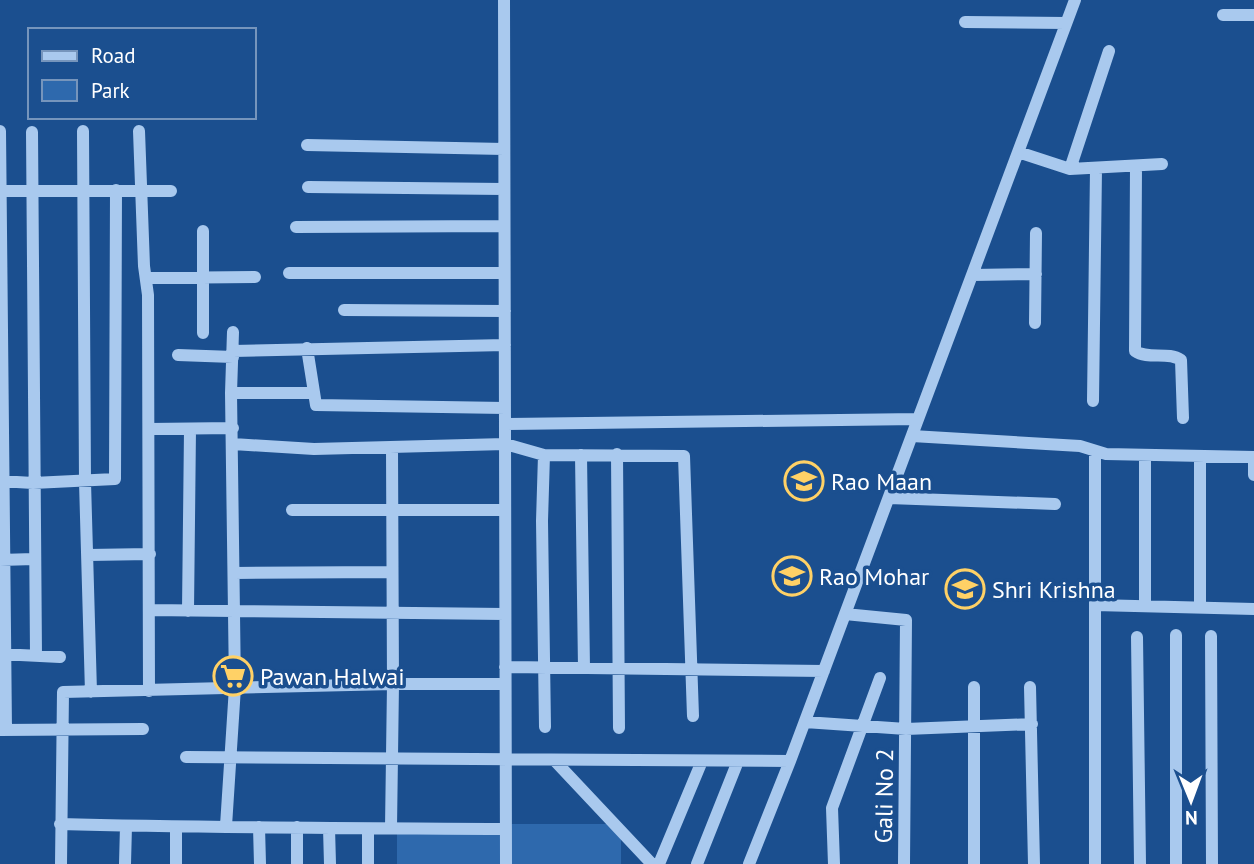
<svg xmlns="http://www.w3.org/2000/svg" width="1254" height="864" viewBox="0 0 1254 864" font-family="'PT Sans',sans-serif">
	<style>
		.green { fill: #2e69ad }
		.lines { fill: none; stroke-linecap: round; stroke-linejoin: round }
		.minor { stroke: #a9c9ee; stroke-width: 12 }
		.labels { text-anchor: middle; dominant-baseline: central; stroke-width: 7; stroke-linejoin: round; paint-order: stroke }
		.poi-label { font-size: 24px; fill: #fff; stroke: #1b4f8f; text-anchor: start }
		.street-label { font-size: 24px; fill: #fff; stroke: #1b4f8f }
	</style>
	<rect width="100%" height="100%" fill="#1b4f8f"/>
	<!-- green -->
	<path class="green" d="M397,824h224v40h-224z"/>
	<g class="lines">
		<!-- minor -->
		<path class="minor" d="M504,0l2,864
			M1223,15h31
			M965,22l101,1
			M0,131l6,599
			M83,131l2,351 6,210
			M139,131l5,135 4,29 1,396
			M32,132l4,523
			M307,145l197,4
			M1018,152l52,17 92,-5
			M1136,166l-1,185c13,9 33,0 46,9l2,58
			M1070,169l39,-118
			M308,187l196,2
			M0,191h171
			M296,227l208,-1
			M289,273h215
			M972,275l64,-1
			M147,278l108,-1
			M344,310l161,1
			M1035,323l1,-90
			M203,333v-102
			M307,348l9,57 189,3
			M233,351l272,-6
			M178,355l55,2
			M231,393h81
			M1093,401l3,-232
			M505,424l413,-5
			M149,429l84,-1
			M912,436l168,10 26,8 148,3
			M233,444l81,5 191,-5 39,11 140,1 9,260
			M1095,453v411
			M617,454l2,274
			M544,455l-2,66 3,206
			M581,455l3,213
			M1145,455v151
			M1200,456v152
			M1254,457v18
			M0,481l33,2 82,-4 1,-289
			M889,498l166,6
			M292,510h213
			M88,555l62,-1
			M0,560l34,-1
			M234,573l157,-1
			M1095,605l159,4
			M150,610l355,4
			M188,611l2,-182
			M845,614l61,6 -2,244
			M1176,635v229
			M1211,636l1,228
			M1137,637l3,227
			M0,654l60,3
			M505,667l319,4
			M1030,687l4,177
			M805,722l101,7 126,-5
			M0,730l143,-1
			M186,757l604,4
			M555,761l97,103
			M60,824c148,4 297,4 446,5
			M226,826l9,-139 -4,-294 2,-61
			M259,827l1,37
			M329,828l1,36
			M391,828l2,-144h112
			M368,829v35
			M61,864l2,-172 330,-8 -1,-236
			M125,864l1,-38
			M176,864v-36
			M297,864v-37
			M659,864l43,-103
			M697,864l41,-103
			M749,864l41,-103 285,-761
			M834,864l-2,-56 48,-130
			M974,864v-177"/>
	</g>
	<!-- icons -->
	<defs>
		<g id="school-ring" transform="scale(2.0125)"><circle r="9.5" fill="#1b4f8f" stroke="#ffd166" stroke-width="1.5"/><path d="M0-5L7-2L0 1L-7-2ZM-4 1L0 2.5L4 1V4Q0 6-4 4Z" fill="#ffd166"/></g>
		<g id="supermarket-ring" transform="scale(2.0125)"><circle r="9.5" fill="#1b4f8f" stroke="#ffd166" stroke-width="1.5"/><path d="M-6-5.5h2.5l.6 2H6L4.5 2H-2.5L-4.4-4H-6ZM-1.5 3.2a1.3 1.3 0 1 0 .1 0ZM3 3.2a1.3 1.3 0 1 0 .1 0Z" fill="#ffd166"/></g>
	</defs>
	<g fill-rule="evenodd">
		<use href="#school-ring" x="804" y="481"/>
		<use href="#school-ring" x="792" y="576"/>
		<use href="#school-ring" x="965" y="589"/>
		<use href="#supermarket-ring" x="233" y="676"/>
	</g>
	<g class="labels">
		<!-- poi labels -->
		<g class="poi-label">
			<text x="831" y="481">Rao Maan</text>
			<text x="819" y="576">Rao Mohar</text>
			<text x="992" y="589">Shri Krishna</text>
			<text x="260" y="676">Pawan Halwai</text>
		</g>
		<!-- street labels -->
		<g class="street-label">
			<text transform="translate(884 796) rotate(-89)">Gali No 2</text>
		</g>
	</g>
	<!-- legend -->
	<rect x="28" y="28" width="228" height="91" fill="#1b4f8f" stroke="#7695bc" stroke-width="2"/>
	<rect x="42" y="51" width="35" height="10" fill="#a9c9ee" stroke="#7695bc" stroke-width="2"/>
	<text x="91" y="63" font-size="21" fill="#ffffff">Road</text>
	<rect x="42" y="80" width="35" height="21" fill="#2e69ad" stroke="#7695bc" stroke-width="2"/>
	<text x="91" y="98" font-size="21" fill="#ffffff">Park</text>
	<!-- north arrow -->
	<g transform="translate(1191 801) rotate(179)" stroke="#1b4f8f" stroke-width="5" paint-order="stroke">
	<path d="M0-5L12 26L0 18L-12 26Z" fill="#ffffff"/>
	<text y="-10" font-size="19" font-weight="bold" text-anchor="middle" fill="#ffffff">N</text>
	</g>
</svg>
